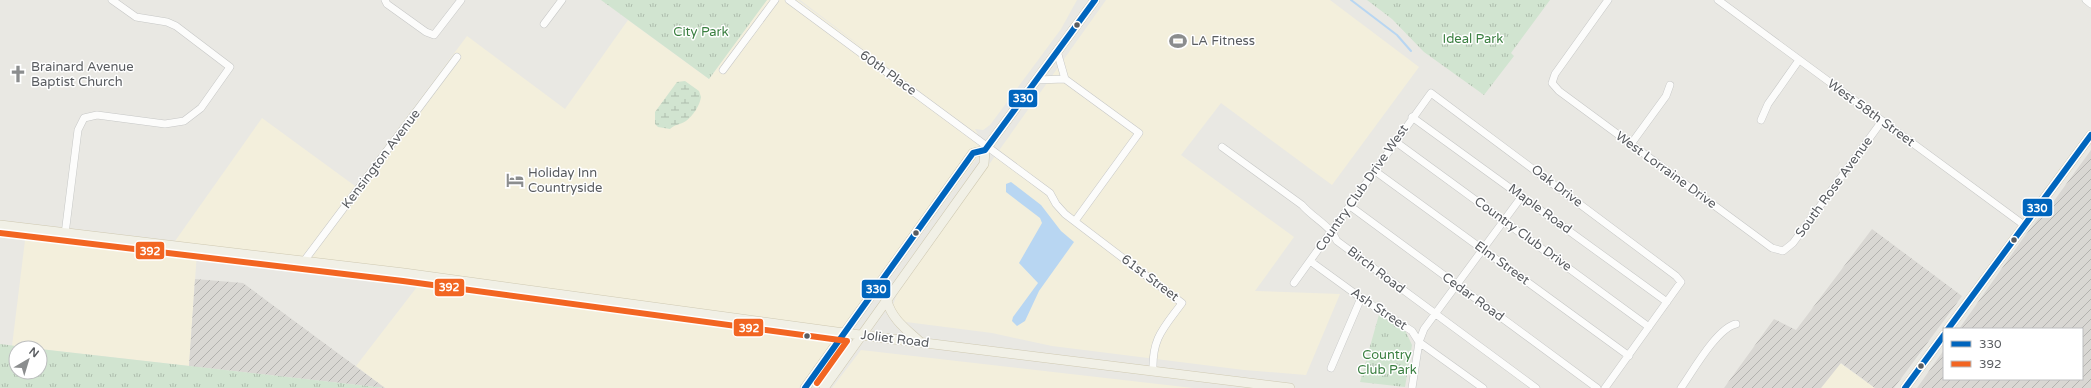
<svg xmlns="http://www.w3.org/2000/svg" width="2091" height="388" viewBox="0 0 2091 388" font-family="'Varela Round',sans-serif">
	<style>
		.commercial { fill: #f3efdc }
		.industrial { fill: url(#industrial-furrows) }
		.wetland { fill: url(#wetland-marsh) }
		.park { fill: url(#park-tufts) }
		.water { fill: #b8d6f2 }
		.lines { fill: none; stroke-linecap: round; stroke-linejoin: round }
		.stream { stroke: #b8d6f2; stroke-width: 2 }
		.minor-casing { stroke: #c6c7c6; stroke-width: 8 }
		.major-casing { stroke: #cfc9b2; stroke-width: 10 }
		.minor { stroke: #fcfcfb; stroke-width: 7 }
		.major { stroke: #f1f0e6; stroke-width: 9 }
		.bus-1-casing { stroke: #fff; stroke-width: 9 }
		.bus-2-casing { stroke: #fff; stroke-width: 9 }
		.bus-1 { stroke: #0065bd; stroke-width: 6 }
		.bus-2 { stroke: #f26522; stroke-width: 6 }
		.bus-dot { fill: #595c60; stroke: #fff; stroke-width: 1.5 }
		.labels { text-anchor: middle; dominant-baseline: central; stroke-width: 3; stroke-linejoin: round; paint-order: stroke }
		.park-label { font-size: 13px; fill: #3a7f40; stroke: #fff }
		.poi-label { font-size: 13px; fill: #595c60; stroke: #fff; text-anchor: start }
		.street-label { font-size: 13px; fill: #595c60; stroke: #fff }
		.line-badge { stroke: #fff; stroke-width: 1.5 }
		.badge-label { font-size: 11px; text-anchor: middle; font-weight: bold; fill: #fff }
	</style>
	<defs>
		<pattern id="industrial-furrows" width="10" height="10" patternUnits="userSpaceOnUse"><rect width="10" height="10" fill="#d9d7d3"/><path d="M-1 1l2-2M0 10L10 0M9 11l2-2" fill="none" stroke="#b3b2af"/></pattern>
		<pattern id="wetland-marsh" width="20" height="14" patternUnits="userSpaceOnUse"><rect width="20" height="14" fill="#d1e4d0"/><path d="M1 5h8M5 5V1M11 12h8M15 12V8" fill="none" stroke="#adbcac"/></pattern>
		<pattern id="park-tufts" width="24" height="20" patternUnits="userSpaceOnUse"><rect width="24" height="20" fill="#d1e4d0"/><path d="M3 7l-1-3M5 7V3M7 7l1-3M15 17l-1-3M17 17v-4M19 17l1-3" fill="none" stroke="#adbcac"/></pattern>
	</defs>
	<rect width="100%" height="100%" fill="#e9e8e3"/>
	<!-- commercial -->
	<path class="commercial" d="M767,0h31l80,59 -78,-59h277l-16,29 -71,96 -7,5 -8,-1 10,18 -136,184 -676,-87 89,-126 93,68 112,-150 98,73 63,-89 81,59z
		M1106,0h224l89,67 -87,118 -111,-82 -40,52 113,82 -39,54 85,3 -34,81 -62,-5 -192,-24 -60,-13 -86,-11 -10,-8 -3,-9 4,-11z
		M26,232l171,20 -8,114 -177,-20z
		M420,283l416,55 -37,50h-414l-29,-22z
		M861,350l332,38h-361z
		M1840,363l35,25h-54z"/>
	<!-- industrial -->
	<path class="industrial" d="M2091,150v238h-174l27,-38v29h138v-50h-123l65,-92 17,-22 2,1z
		M1872,229l90,67 -68,92h-19l-34,-25 -20,25h-97l50,-69 22,11z
		M195,279l48,4 142,105 -196,-22z"/>
	<!-- wetland -->
	<path class="wetland" d="M685,81l14,10 2,6c-1,8 -8,19 -15,24 -6,4 -11,3 -16,8l-12,-2 -3,-3v-12l22,-30z"/>
	<!-- park -->
	<path class="park" d="M601,0h166l-58,79z
		M1367,0h183l-39,53 3,3 -30,39 -60,-43 -32,-33z
		M1380,311l24,17 8,17 -7,42 -45,-5z
		M0,344l32,4h-16v24h24v-23l345,39h-385z"/>
	<!-- water -->
	<path class="water" d="M1011,182l30,23 20,26 13,11 -35,49 -14,30 -8,5 -5,-5 1,-4 25,-34 -19,-20 23,-40 -2,-5 -34,-26v-8z"/>
	<g class="lines">
		<!-- stream -->
		<path class="stream" d="M1351,0l46,35 14,16"/>
		<!-- minor casing -->
		<g class="minor-casing">
			<path id="minor" d="M385,0l2,4 39,28 8,3 27,-35
				M789,0l261,193 6,11 9,10 117,89c-19,26 -30,35 -29,68
				M1608,0l-53,74 -3,9 7,8 213,157 11,3 10,-8 89,-122
				M1718,0l306,225
				M2086,0l5,4
				M544,24l18,-24
				M1057,51l8,28
				M723,70l52,-70
				M1036,80l29,-1 74,54 -64,88
				M1412,117l255,185
				M1761,120l7,-16 31,-44
				M1396,142l253,185
				M1631,144l35,-48 4,-11
				M1222,147l80,58c11,13 28,20 35,36l199,147
				M1375,171l254,185
				M1350,206l247,182
				M65,234l13,-104 6,-12 13,-3 68,9 19,-3 17,-13 29,-41 -54,-41 -9,-4 -31,-5 -24,-17
				M304,261l153,-204
				M1310,261l51,37 51,33 7,11 64,46
				M1294,283l137,-190 245,183 5,6 -76,106
				M1331,368l30,-70
				M1412,388l7,-46 5,-13 98,-133
				M1681,388c12,-17 36,-60 55,-64"/>
		</g>
		<!-- major casing -->
		<g class="major-casing">
			<path id="major" d="M0,225l404,48 440,60 446,55
				M887,301c5,18 19,28 32,40
				M1948,329l143,-194
				M805,388l168,-235 12,-3
				M824,388l160,-224 1,-14 110,-150
				M1905,388l39,-53"/>
		</g>
		<!-- minor -->
		<use href="#minor" class="minor"/>
		<!-- major -->
		<use href="#major" class="major"/>
		<!-- bus-1 casing -->
		<g class="bus-1-casing">
			<path id="bus-1" d="M1948,329l143,-194
				M805,388l168,-235 12,-3 110,-150
				M1905,388l39,-53"/>
		</g>
		<!-- bus-2 casing -->
		<g class="bus-2-casing">
			<path id="bus-2" d="M0,233l403,48 444,60 -30,42"/>
		</g>
		<!-- bus-1 -->
		<use href="#bus-1" class="bus-1"/>
		<!-- bus-2 -->
		<use href="#bus-2" class="bus-2"/>
	</g>
	<!-- icons -->
	<defs>
		<g id="stadium-bare" transform="scale(1.38)"><path d="M0-5a6.5 5 0 1 0 0 10a6.5 5 0 1 0 0-10ZM-3.5-1.8h7v3.6h-7Z" fill="#8b8d8e" stroke="#fff" stroke-width="2.5" paint-order="stroke"/></g>
		<g id="church-bare" transform="scale(1.38)"><path d="M-1.2-6h2.4v3.5h3.3v2.4h-3.3V6h-2.4V-.1h-3.3v-2.4h3.3Z" fill="#8b8d8e" stroke="#fff" stroke-width="2.5" paint-order="stroke"/></g>
		<g id="hotel-bare" transform="scale(1.38)"><path d="M-6-4.5h1.5V1H6V5H4.5V3h-9V5H-6ZM-4 0a1.8 1.8 0 1 1 3.6 0ZM.5 0V-2.5h3Q6-2.5 6 0Z" fill="#8b8d8e" stroke="#fff" stroke-width="2.5" paint-order="stroke"/></g>
	</defs>
	<g fill-rule="evenodd">
		<use href="#stadium-bare" x="1178" y="41"/>
		<use href="#church-bare" x="18" y="74"/>
		<use href="#hotel-bare" x="515" y="180"/>
	</g>
	<!-- markers -->
	<g class="bus-dot">
		<circle cx="1077" cy="25" r="3.5"/>
		<circle cx="916" cy="233" r="3.5"/>
		<circle cx="2014" cy="240" r="3.5"/>
		<circle cx="807" cy="336" r="3.5"/>
		<circle cx="1921" cy="366" r="3.5"/>
	</g>
	<g class="labels">
		<!-- park labels -->
		<g class="park-label">
			<text x="701" y="32">City Park</text>
			<text x="1473" y="39">Ideal Park</text>
			<text x="1387" y="355">Country<tspan x="1387" dy="15">Club Park</tspan></text>
		</g>
		<!-- poi labels -->
		<g class="poi-label">
			<text x="1191" y="41">LA Fitness</text>
			<text x="31" y="67">Brainard Avenue<tspan x="31" dy="15">Baptist Church</tspan></text>
			<text x="528" y="173">Holiday Inn<tspan x="528" dy="15">Countryside</tspan></text>
		</g>
		<!-- street labels -->
		<g class="street-label">
			<text transform="translate(888 73) rotate(36)">60th Place</text>
			<text transform="translate(1871 113) rotate(36)">West 58th Street</text>
			<text transform="translate(381 159) rotate(-53)">Kensington Avenue</text>
			<text transform="translate(1666 170) rotate(36)">West Lorraine Drive</text>
			<text transform="translate(1557 186) rotate(37)">Oak Drive</text>
			<text transform="translate(1834 187) rotate(-54)">South Rose Avenue</text>
			<text transform="translate(1362 188) rotate(-55)">Country Club Drive West</text>
			<text transform="translate(1540 209) rotate(36)">Maple Road</text>
			<text transform="translate(1523 234) rotate(36)">Country Club Drive</text>
			<text transform="translate(1502 263) rotate(36)">Elm Street</text>
			<text transform="translate(1376 270) rotate(37)">Birch Road</text>
			<text transform="translate(1150 278) rotate(37)">61st Street</text>
			<text transform="translate(1473 297) rotate(36)">Cedar Road</text>
			<text transform="translate(1379 309) rotate(34)">Ash Street</text>
			<text transform="translate(895 339) rotate(7)">Joliet Road</text>
		</g>
	</g>
	<g class="line-badge">
		<rect x="1008" y="89" width="30" height="19" rx="4" fill="#0065bd"/>
		<rect x="2022" y="198" width="31" height="19" rx="4" fill="#0065bd"/>
		<rect x="135" y="241" width="30" height="19" rx="4" fill="#f26522"/>
		<rect x="434" y="278" width="31" height="19" rx="4" fill="#f26522"/>
		<rect x="861" y="279" width="30" height="20" rx="4" fill="#0065bd"/>
		<rect x="733" y="318" width="31" height="19" rx="4" fill="#f26522"/>
	</g>
	<g class="badge-label">
		<text x="1023" y="102">330</text>
		<text x="2037" y="212">330</text>
		<text x="150" y="255">392</text>
		<text x="449" y="291">392</text>
		<text x="876" y="293">330</text>
		<text x="749" y="332">392</text>
	</g>
	<!-- legend -->
	<rect x="1943" y="328" width="140" height="52" fill="#ffffff" stroke="#bdbebf"/>
	<rect x="1951" y="341" width="20" height="6" fill="#0065bd" stroke="#bdbebf"/>
	<text x="1979" y="348" font-size="12" fill="#595c60">330</text>
	<rect x="1951" y="361" width="20" height="6" fill="#f26522" stroke="#bdbebf"/>
	<text x="1979" y="368" font-size="12" fill="#595c60">392</text>
	<!-- north arrow -->
	<g transform="translate(28 360) rotate(38)"><circle r="19" fill="#ffffff" stroke="#bdbebf"/>
	<path d="M0-3L7 15L0 10L-7 15Z" fill="#8b8d8e"/>
	<text y="-6" font-size="11" font-weight="bold" text-anchor="middle" fill="#595c60">N</text>
	</g>
</svg>
